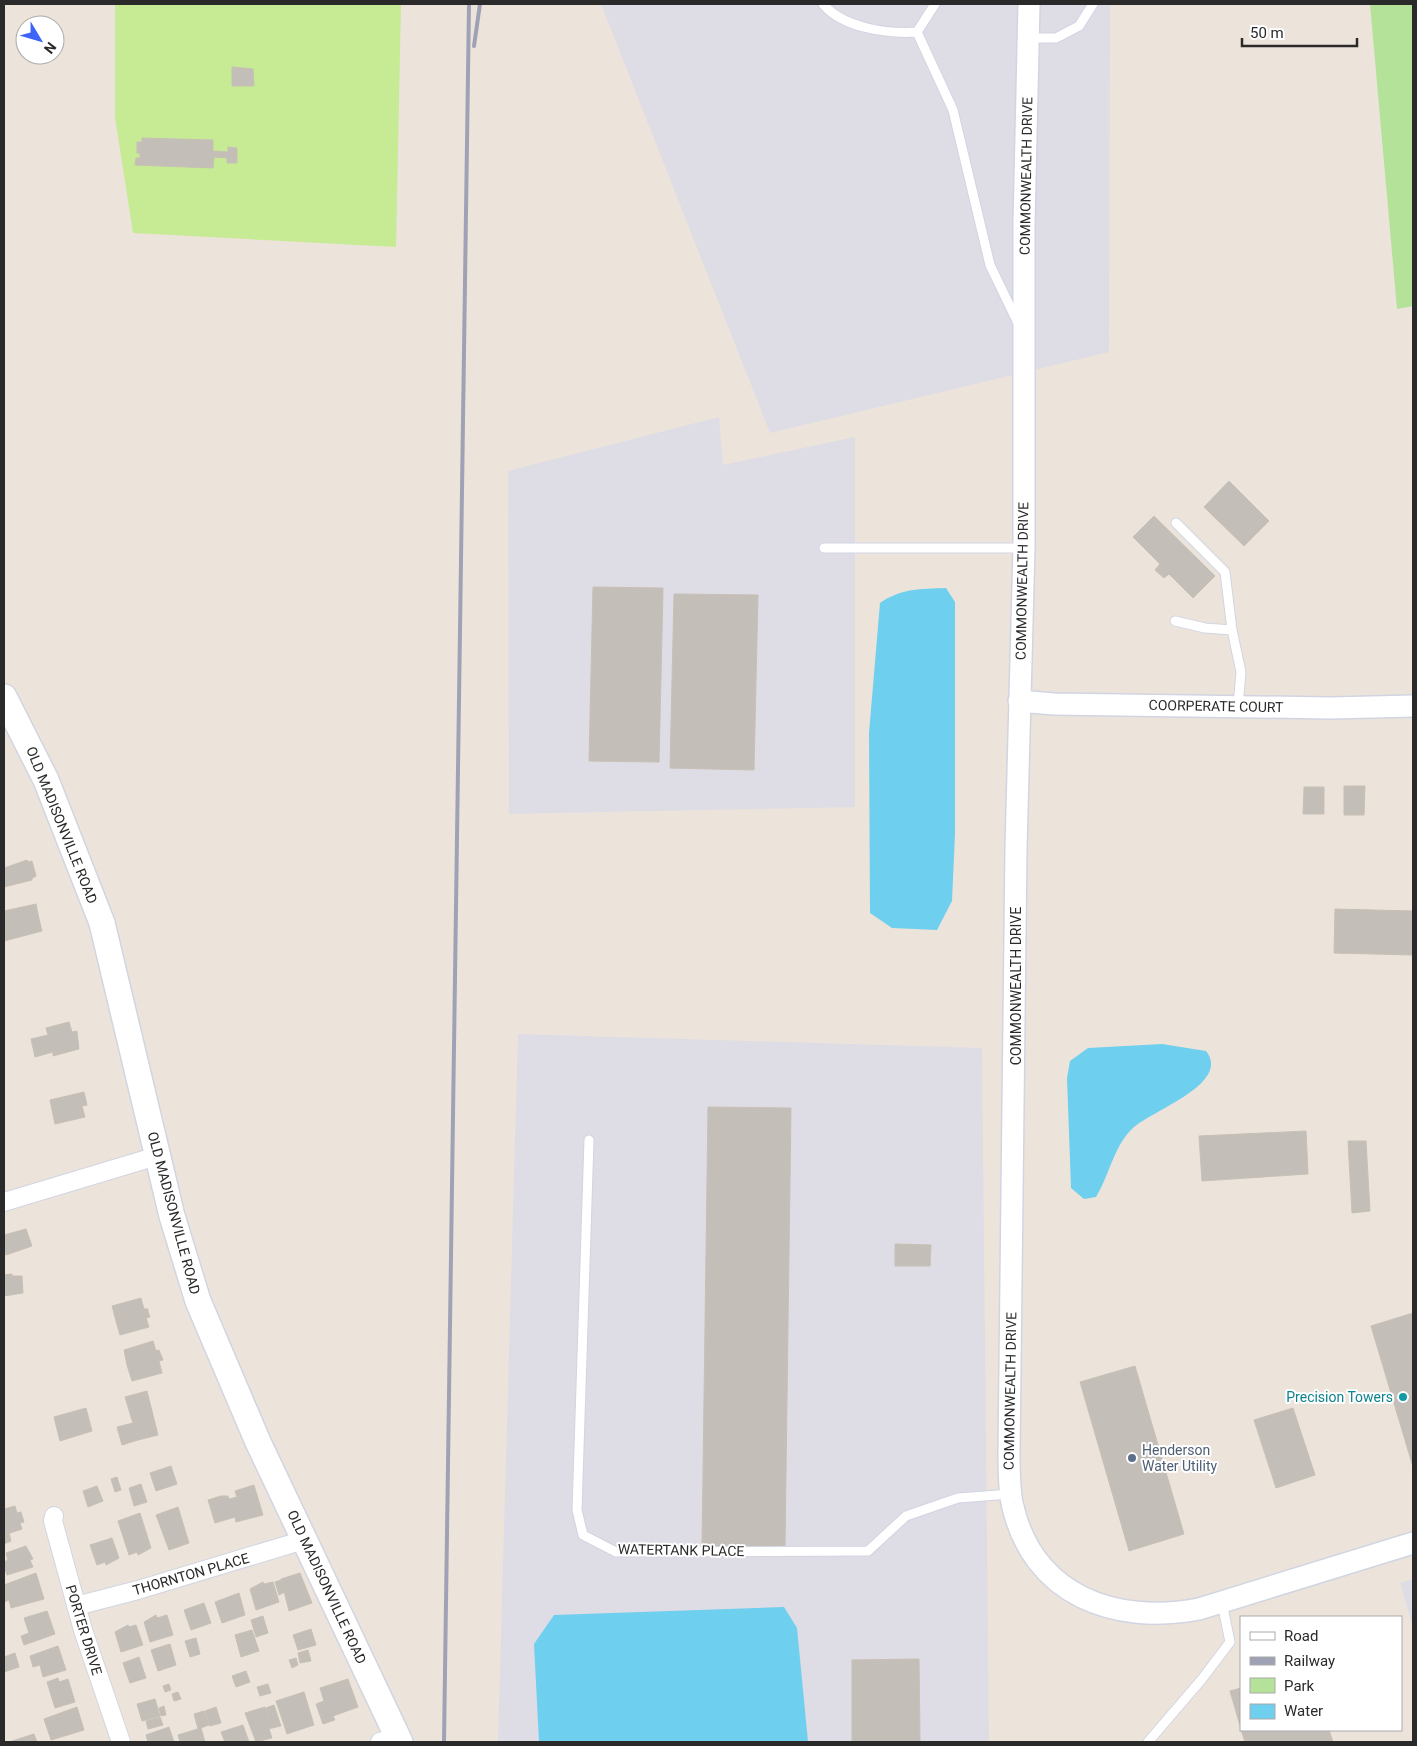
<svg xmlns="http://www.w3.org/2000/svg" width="1417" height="1746" viewBox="0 0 1417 1746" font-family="Roboto,sans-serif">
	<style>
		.industrial { fill: #dedce4 }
		.green { fill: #b3e298 }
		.pitch { fill: #c7ea94 }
		.water { fill: #6fcfee }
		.building { fill: #c4beb8; stroke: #c7c0b5 }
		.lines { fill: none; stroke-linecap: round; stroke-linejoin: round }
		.service-casing { stroke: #d1d5e2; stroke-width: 11 }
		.minor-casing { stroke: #d1d5e2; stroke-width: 20 }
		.tertiary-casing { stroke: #d1d5e2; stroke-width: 24 }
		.secondary-casing { stroke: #d1d5e2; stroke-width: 28 }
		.service { stroke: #fff; stroke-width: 9 }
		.minor { stroke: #fff; stroke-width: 18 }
		.tertiary { stroke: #fff; stroke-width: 21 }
		.secondary { stroke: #fff; stroke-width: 25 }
		.rail { stroke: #9ea2b4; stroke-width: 4 }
		.culture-dot { fill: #0f9aa8; stroke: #fff; stroke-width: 2 }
		.service-dot { fill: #5c6f8a; stroke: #fff; stroke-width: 2 }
		.labels { text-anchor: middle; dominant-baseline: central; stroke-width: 4; stroke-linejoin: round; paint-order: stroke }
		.street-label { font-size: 14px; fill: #2a2a2a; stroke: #fff }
		.culture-label { font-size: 14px; fill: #0d838f; stroke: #fff; text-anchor: end }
		.service-label { font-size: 14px; fill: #4e5e75; stroke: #fff; text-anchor: start }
	</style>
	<rect width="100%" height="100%" fill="#ece4db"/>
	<!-- industrial -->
	<path class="industrial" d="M601,4h509l-1,348 -339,81z
		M719,417l4,48 132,-28v370l-346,7 -1,-343z
		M518,1034l464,14 7,694h-491z
		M1413,1579v48l-13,-44z"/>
	<!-- green -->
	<path class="green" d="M1370,4h43v302l-16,3z"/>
	<!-- pitch -->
	<path class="pitch" d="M115,4h286l-5,243 -263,-14 -18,-116z"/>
	<!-- water -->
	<path class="water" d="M946,588l9,14v232l-3,67 -15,29 -45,-2 -22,-15 -1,-180 11,-130c22,-15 40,-14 66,-15z
		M1162,1044l44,7c26,33 -56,60 -74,78 -18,17 -23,47 -36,68l-12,2 -13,-11 -4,-110 3,-17 18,-13z
		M784,1607l13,21 11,114h-269l-5,-98 20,-29z"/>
	<!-- building -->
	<path class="building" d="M232,67l21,2 1,17h-22z
		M142,138l71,2v11l15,1v-5l9,1v15h-10v-5l-13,-1 -1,11 -78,-3 1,-7h4v-5h-3v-11h5z
		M1229,481l40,40 -25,25 -40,-39z
		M1154,516l61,60 -22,22 -24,-24 -5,4 -9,-8 5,-6 -27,-27z
		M593,587l70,1 -4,174 -70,-1z
		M674,594l84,1 -4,175 -84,-2z
		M1344,786h21l-1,29h-20z
		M1304,787h20v27h-21z
		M27,860l1,2 4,-1 4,15 -4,2v2l-28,7v-19z
		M36,904l3,15 -35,9v-17z
		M1335,909l78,2v44l-79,-2z
		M39,919l3,12 -38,10v-13z
		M69,1022l3,10 5,-1 2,18 -26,7v-4l-18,5 -4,-18 17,-4 -2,-7z
		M84,1092l3,13 -5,1 3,11 -30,7 -5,-24z
		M708,1107l83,1 -6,439 -83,-1z
		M1306,1131l2,43 -106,7 -3,-45z
		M1348,1141h18l4,70 -18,2z
		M26,1229l6,17 -26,9 -2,-4v-16z
		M895,1244l36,1 -1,21h-35z
		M12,1274v2h10l1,17 -19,3v-21z
		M141,1298l3,11h4v3l-32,9 -4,-15z
		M148,1312l2,5 -4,1 3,9 -29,8 -4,-14z
		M1413,1313v154l-42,-141z
		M153,1341l3,10 3,-1 2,5 -34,10 -3,-15z
		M161,1355l2,5 -4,1 3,12 -30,8 -5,-16z
		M1135,1366l49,168 -55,17 -49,-169z
		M147,1391l11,44 -20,5 -13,-43z
		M86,1408l6,23 -32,10 -6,-24z
		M1293,1408l22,67 -39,13 -22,-68z
		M133,1423l5,17 -16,5 -5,-18z
		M171,1466l6,18 -21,7 -6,-18z
		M117,1477l4,13 -6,2 -4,-13z
		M141,1484l6,18 -13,4 -5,-18z
		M254,1485l9,30 -27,7 -1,-5 -20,6 -7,-23 13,-4h7l1,3 8,-2 -2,-6z
		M97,1486l6,15 -15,6 -5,-16z
		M15,1506l2,7 4,-1 3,10 -4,1 2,6 -18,6v-26z
		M178,1507l11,36 -20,7 -13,-35z
		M140,1513l11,35 -13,7 -1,-3 -8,3 -11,-34z
		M9,1533l2,8 -7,3v-9z
		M112,1538l7,20 -13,7 -1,-3 -8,3 -7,-20z
		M26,1546l7,13 -3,1 3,7 -26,8 -3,-9v-4l4,-2 -2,-7z
		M36,1573l8,26 -33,9 -2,-8 -5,2v-17z
		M300,1573l12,30 -23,8 -8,-32z
		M281,1580l4,12 -6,3 -4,-13z
		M263,1582l1,2 9,-2 6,20 -23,8 -6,-21z
		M239,1593l6,22 -23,8 -7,-21z
		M204,1603l7,20 -20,7 -7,-20z
		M47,1611l8,23 -31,11 -3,-9 8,-3 -5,-15z
		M156,1615l1,3 10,-3 6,20 -23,7 -6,-20z
		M263,1616l5,17 -12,4 -5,-17z
		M128,1625l1,2 7,-2 7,20 -22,7 -6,-20z
		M311,1629l5,16 -18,5 -5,-15z
		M252,1630l7,21 -18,6 -6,-22z
		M196,1638l4,16 -10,3 -5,-16z
		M170,1644l6,21 -18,6 -7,-21z
		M58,1646l8,24 -23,7 -3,-12 -7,2 -3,-11z
		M308,1650l3,11 -11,2 -2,-10z
		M15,1653l4,14 -15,5v-15z
		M139,1657l7,21 -16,5 -7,-20z
		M296,1658l2,7 -6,3 -3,-8z
		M919,1659l1,83h-68v-82z
		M246,1671l4,11 -14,5 -4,-11z
		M58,1678l1,4 9,-3 7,23 -20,6 -8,-26z
		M348,1679l10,28 -25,9 2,4 -12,4 -7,-20 8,-3 -4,-13z
		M169,1684l2,6 -6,2 -2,-6z
		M268,1684l3,9 -11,3 -3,-9z
		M1241,1688v41l-11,-38z
		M178,1692l3,7 -7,2 -2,-7z
		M304,1692l10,33 -27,9 -11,-33z
		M155,1699l5,17 -18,5 -5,-17z
		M274,1705l7,21 -9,2 -6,-20z
		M164,1706l2,9 -5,1 -2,-8z
		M77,1707l7,23 -33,10 -7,-21z
		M216,1707l5,16 -11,3 -5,-15z
		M265,1707l7,21 -3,1 3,9 -16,4 -11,-29z
		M204,1711l5,14 -11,4 -4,-15z
		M160,1717l3,8 -15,4 -2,-8z
		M243,1725l6,17h-24l-4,-10z
		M169,1727l5,15h-26l-2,-7z
		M201,1728l4,14h-25l-2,-7z
		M1241,1730h88l4,12h-88z
		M34,1734l3,8h-24l-1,-1z"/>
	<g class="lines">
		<!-- service casing -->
		<g class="service-casing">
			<path id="service" d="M823,4c20,24 64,30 94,28
				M935,4l-18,28 36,78 37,155 28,58
				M1029,38h27l23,-12 14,-22
				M1176,523l49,49 7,58
				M824,548h200
				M1175,621l30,7 27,2 9,42 -3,34
				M589,1140l-12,370 6,25 33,17 252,-1 38,-35 52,-18 53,-4
				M1148,1742l54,-63 28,-37 -8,-39"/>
		</g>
		<!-- minor casing -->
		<g class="minor-casing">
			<path id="minor" d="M4,1202l153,-46
				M54,1516l-1,5 30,109 38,112
				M76,1606l62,-16 166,-50
				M380,1742l17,-5"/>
		</g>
		<!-- tertiary casing -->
		<g class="tertiary-casing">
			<path id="tertiary" d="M1029,4l-5,220v324l-8,300 -7,605c0,17 0,34 3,50 20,93 103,122 187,106l214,-66
				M1019,701l35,3 277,4 82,-2"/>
		</g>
		<!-- secondary casing -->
		<g class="secondary-casing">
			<path id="secondary" d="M4,697l42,83 56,143 70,293 26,85 60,141 142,300"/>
		</g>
		<!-- service -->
		<use href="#service" class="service"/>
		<!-- minor -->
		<use href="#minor" class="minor"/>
		<!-- tertiary -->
		<use href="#tertiary" class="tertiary"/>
		<!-- secondary -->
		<use href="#secondary" class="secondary"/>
		<!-- rail -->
		<path class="rail" d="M474,46l6,-42
			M444,1742l25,-1738"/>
	</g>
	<!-- markers -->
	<circle class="culture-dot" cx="1403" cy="1397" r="5"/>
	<circle class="service-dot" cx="1132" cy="1458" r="5"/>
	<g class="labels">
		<!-- street labels -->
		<g class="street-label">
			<text transform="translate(1026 176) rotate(-89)">COMMONWEALTH DRIVE</text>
			<text transform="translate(1022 581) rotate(-89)">COMMONWEALTH DRIVE</text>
			<text transform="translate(1216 706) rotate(1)">COORPERATE COURT</text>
			<text transform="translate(62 825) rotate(68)">OLD MADISONVILLE ROAD</text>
			<text transform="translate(1016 986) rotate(-90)">COMMONWEALTH DRIVE</text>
			<text transform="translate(174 1213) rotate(75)">OLD MADISONVILLE ROAD</text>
			<text transform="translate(1010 1391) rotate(-89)">COMMONWEALTH DRIVE</text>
			<text transform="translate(681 1550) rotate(1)">WATERTANK PLACE</text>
			<text transform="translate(191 1574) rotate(-16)">THORNTON PLACE</text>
			<text transform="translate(327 1587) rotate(65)">OLD MADISONVILLE ROAD</text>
			<text transform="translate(84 1630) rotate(73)">PORTER DRIVE</text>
		</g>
		<!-- culture labels -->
		<g class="culture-label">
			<text x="1393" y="1397">Precision Towers</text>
		</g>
		<!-- service labels -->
		<g class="service-label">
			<text x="1142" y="1450">Henderson<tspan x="1142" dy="16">Water Utility</tspan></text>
		</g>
	</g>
	<!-- border -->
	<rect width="1417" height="1746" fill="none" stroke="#2a2a2a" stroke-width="10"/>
	<!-- legend -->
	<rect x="1240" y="1616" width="162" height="115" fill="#ffffff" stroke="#aaaaaa"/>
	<rect x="1250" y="1632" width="25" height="8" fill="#ffffff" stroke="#aaaaaa"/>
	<text x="1284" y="1641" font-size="15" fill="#2a2a2a">Road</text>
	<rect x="1250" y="1657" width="25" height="8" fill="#9ea2b4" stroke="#aaaaaa"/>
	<text x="1284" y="1666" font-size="15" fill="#2a2a2a">Railway</text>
	<rect x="1250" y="1678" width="25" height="15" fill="#b3e298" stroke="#aaaaaa"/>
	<text x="1284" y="1691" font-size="15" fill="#2a2a2a">Park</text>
	<rect x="1250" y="1704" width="25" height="15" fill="#6fcfee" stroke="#aaaaaa"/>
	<text x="1284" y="1716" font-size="15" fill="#2a2a2a">Water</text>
	<!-- north arrow -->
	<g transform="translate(40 40) rotate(128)"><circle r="24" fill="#ffffff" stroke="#aaaaaa"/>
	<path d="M0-4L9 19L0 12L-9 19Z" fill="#3c64f9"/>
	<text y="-8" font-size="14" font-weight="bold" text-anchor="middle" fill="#2a2a2a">N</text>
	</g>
	<!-- scale -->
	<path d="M1242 38v8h115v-8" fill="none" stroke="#2a2a2a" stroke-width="2.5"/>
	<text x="1250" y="38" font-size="15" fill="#2a2a2a" stroke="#ffffff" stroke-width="4" paint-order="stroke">50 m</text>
</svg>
